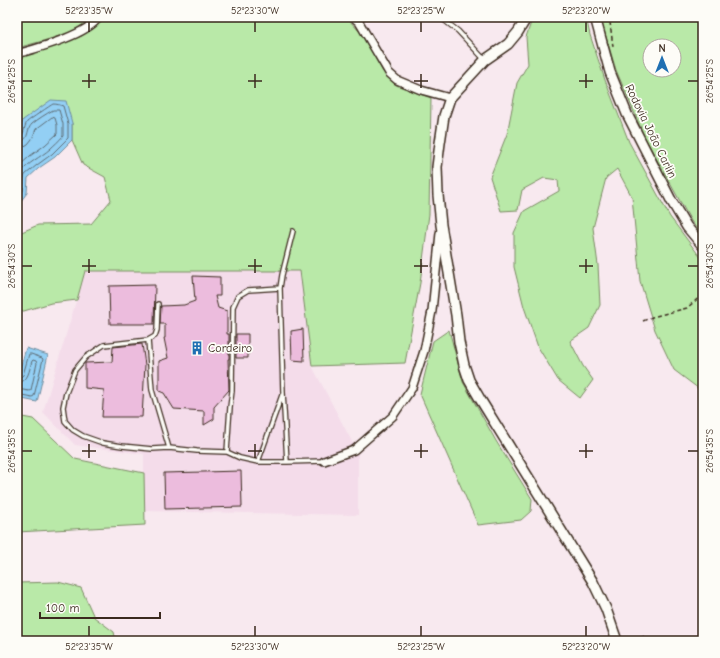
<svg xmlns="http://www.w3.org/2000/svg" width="720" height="658" viewBox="0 0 720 658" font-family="'Comic Neue',sans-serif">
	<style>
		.built { fill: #f4dcea }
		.green { fill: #b9e9a8; stroke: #7a8a63; fill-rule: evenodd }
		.water { fill: #93cff4; stroke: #708d9e }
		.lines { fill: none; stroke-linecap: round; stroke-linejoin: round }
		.shore { stroke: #5e6c74; stroke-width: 1 }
		.building { fill: #ecbcdd; stroke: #3b2a1e }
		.lane-casing { stroke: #3b2a1e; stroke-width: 6 }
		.street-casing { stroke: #3b2a1e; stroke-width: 10 }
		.secondary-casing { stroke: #3b2a1e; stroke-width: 12 }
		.path { stroke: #3b2a1e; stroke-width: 1.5; stroke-dasharray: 4 3; stroke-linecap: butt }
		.lane { stroke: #fdfcf7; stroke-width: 3.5 }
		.street { stroke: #fdfcf7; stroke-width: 7 }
		.secondary { stroke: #fdfcf7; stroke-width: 9 }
		.ticks { fill: none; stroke: #3b2a1e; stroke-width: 1.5 }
		.labels { text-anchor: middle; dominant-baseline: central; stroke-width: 3.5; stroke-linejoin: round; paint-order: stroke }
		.street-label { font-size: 12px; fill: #3b2a1e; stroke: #fdfcf7 }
		.poi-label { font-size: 12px; fill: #3b2a1e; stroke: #fdfcf7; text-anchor: start }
		.neatline { fill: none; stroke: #3b2a1e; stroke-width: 1.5 }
		.ticks-label { font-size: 10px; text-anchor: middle; fill: #3b2a1e }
	</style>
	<rect width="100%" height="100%" fill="#f8e9ef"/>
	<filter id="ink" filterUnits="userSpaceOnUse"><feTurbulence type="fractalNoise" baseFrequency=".025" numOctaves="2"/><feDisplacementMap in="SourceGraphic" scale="8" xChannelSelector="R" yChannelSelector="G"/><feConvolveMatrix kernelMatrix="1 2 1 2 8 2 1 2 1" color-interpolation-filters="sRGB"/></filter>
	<g filter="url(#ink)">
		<!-- built -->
		<path class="built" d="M85,271h215l12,95 46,87v62l-214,-4v-57l-69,-9 -32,-33z"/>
		<!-- green -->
		<path class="green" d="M17,17h77l-26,17 -51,14z
			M103,17h243l16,17 21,38 13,13 35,13 -2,116 -9,69 -15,80 -93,3 -12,-95h-215l-8,29 -26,3 -34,10v-79l21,-9 53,-1 20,-24 -6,-23 -22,-12 -11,-25v-17l-49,-3 -6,18v-79l65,-23z
			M533,17h53l4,18 15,45 24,62 41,75 31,41 2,8v126l-29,-22 -19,-40 -15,-49 -8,-84 -15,-28 -11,9 -13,50 5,37 2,40 -11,23 -19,13 13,25 10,14 -13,18 -22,-18 -20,-33 -14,-40 -10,-40v-34l10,-22 35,-20 -1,-11 -14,-2 -22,12 -4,20 -17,1 -11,-34 17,-43 10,-51 11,-19 -2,-27z
			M600,17h103v220l-12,-16 -46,-83 -29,-68zM650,46h24v24h-24z
			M449,330l14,52 33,59 36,58 -1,12 -10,9 -43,5 -58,-131 13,-53z
			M17,416l16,3 42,40 69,14 1,52 -128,7z
			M58,582l23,6 13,29 20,15 2,9h-99v-58z"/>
		<!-- water -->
		<path class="water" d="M51,100l15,1 6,22v17l-17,17 -16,11 -11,10 -1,15 -10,13v-68l6,-18z
			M26,348l22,7 -11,47 -20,-4v-18z"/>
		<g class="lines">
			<!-- shore -->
			<path class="shore" d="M17,137c9,-1 6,-9 10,-15 2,-2 24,-17 26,-18 4,0 7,1 10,2l5,18v14l-16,16 -15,11 -12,10 -1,3 -1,13 -6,8
				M17,142c14,-1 8,-11 15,-18 6,-5 14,-10 21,-14h6l4,14v12c-4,5 -9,9 -13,13 -9,8 -23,14 -29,24 -4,6 -1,13 -4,18
				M17,148l6,-1 5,-3 4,-5 4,-10 16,-12 3,1 2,7v9l-12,11 -15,11 -13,12
				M17,378h3l3,-3 6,-21h2l11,4 1,1 -9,37 -2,1 -15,-3
				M17,383c12,-1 12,-13 15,-22l1,-1 3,1 1,2 -6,27 -2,1 -12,-2"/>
		</g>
		<!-- building -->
		<path class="building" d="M193,276l27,1v19h-5l3,12 9,3v23h2v25h-1l1,31 -15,17v12l-10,6v-14l-30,-2 -10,-16 -5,-2v-30l9,-3 -4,-20h1v-14h-5l1,-18 23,-1 11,-4z
			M155,285l-1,39h-44l-1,-38z
			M303,329l1,32 -12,-1 -1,-29z
			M236,334h12v24h-12z
			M142,344l3,21 -3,52h-40l2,-27 -19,-2v-25l27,-1 1,-15z
			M241,471l1,36 -77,2 -1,-36z"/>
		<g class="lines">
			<!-- lane casing -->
			<g class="lane-casing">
				<path id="lane" d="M440,17l18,14 26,28
					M158,304l-1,26 -2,6 -7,4 4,50 17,58
					M148,340l-44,5 -18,12 -11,13 -9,23 -3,14 2,14 8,9 10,6 20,7 19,3 30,3 17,-1 28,3 30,1 13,6 18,4h29l37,-1
					M227,452l3,-45 2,-16 1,-84 5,-11 10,-6 32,-2
					M258,462l24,-67
					M287,462l-4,-70 -3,-104 2,-13 11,-44"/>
			</g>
			<!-- street casing -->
			<g class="street-casing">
				<path id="street" d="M353,17l6,5 30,51 8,7 24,10 29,8
					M17,54c21,-6 70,-19 82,-37
					M324,461l30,-11 39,-34 19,-28 12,-37 8,-40 8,-78"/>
			</g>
			<!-- secondary casing -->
			<g class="secondary-casing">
				<path id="secondary" d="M527,17l-9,15 -10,12 -23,16 -35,38 -6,18 -4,27 -3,24 1,28 3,30 15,90 3,27 5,23 5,15 11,19 113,183 13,27 11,32
					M595,17l15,55 17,42 45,88 15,25 16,19"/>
			</g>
			<!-- path -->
			<path class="path" d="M610,22l3,25
				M643,321l9,-4 35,-9 15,-13 1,-18
				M643,636l1,5"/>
			<!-- lane -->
			<use href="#lane" class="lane"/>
			<!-- street -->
			<use href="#street" class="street"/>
			<!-- secondary -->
			<use href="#secondary" class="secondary"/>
		</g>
	</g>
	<!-- ticks -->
	<path class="ticks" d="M89,22v10M255,22v10M421,22v10M586,22v10M89,74v14M255,74v14M421,74v14M586,74v14M22,81h10M82,81h14M248,81h14M414,81h14M579,81h14M688,81h10M89,259v14M255,259v14M421,259v14M586,259v14M22,266h10M82,266h14M248,266h14M414,266h14M579,266h14M688,266h10M89,444v14M255,444v14M421,444v14M586,444v14M22,451h10M82,451h14M248,451h14M414,451h14M579,451h14M688,451h10M89,626v10M255,626v10M421,626v10M586,626v10"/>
	<!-- icons -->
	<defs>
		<g id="building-bare" transform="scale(1.08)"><path d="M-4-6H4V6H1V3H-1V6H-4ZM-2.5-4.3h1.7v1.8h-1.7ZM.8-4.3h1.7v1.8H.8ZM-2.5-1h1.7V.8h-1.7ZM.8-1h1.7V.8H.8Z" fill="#1f6fb2" stroke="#fdfcf7" stroke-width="2.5" paint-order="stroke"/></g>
	</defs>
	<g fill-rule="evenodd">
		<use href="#building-bare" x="197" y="348"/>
	</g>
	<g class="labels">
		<!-- street labels -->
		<g class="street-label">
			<text transform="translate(651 131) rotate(64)">Rodovia João Carlin</text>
		</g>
		<!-- poi labels -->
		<g class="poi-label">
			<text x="208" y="348">Cordeiro</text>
		</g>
	</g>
	<!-- margin -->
	<rect width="720" height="658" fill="none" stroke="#fdfcf7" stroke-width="44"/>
	<!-- north arrow -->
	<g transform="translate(662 58)"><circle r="19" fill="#fdfcf7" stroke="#afa8a0"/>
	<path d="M0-3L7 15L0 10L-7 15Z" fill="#1f6fb2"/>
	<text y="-6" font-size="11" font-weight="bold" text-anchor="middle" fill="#3b2a1e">N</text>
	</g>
	<!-- scale -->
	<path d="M40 612v6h120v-6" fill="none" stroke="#3b2a1e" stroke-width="2"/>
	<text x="46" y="612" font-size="12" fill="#3b2a1e" stroke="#fdfcf7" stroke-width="3" paint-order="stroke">100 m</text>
	<rect x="22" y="22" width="676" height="614" class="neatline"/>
	<g class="ticks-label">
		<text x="89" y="14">52°23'35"W</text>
		<text x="255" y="14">52°23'30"W</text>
		<text x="421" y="14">52°23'25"W</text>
		<text x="586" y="14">52°23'20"W</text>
		<text transform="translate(11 81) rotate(-90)" y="4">26°54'25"S</text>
		<text transform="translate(709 81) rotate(-90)" y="4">26°54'25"S</text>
		<text transform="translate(11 266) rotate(-90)" y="4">26°54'30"S</text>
		<text transform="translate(709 266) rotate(-90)" y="4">26°54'30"S</text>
		<text transform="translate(11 451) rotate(-90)" y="4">26°54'35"S</text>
		<text transform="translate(709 451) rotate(-90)" y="4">26°54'35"S</text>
		<text x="89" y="650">52°23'35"W</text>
		<text x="255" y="650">52°23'30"W</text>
		<text x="421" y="650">52°23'25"W</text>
		<text x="586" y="650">52°23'20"W</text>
	</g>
</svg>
